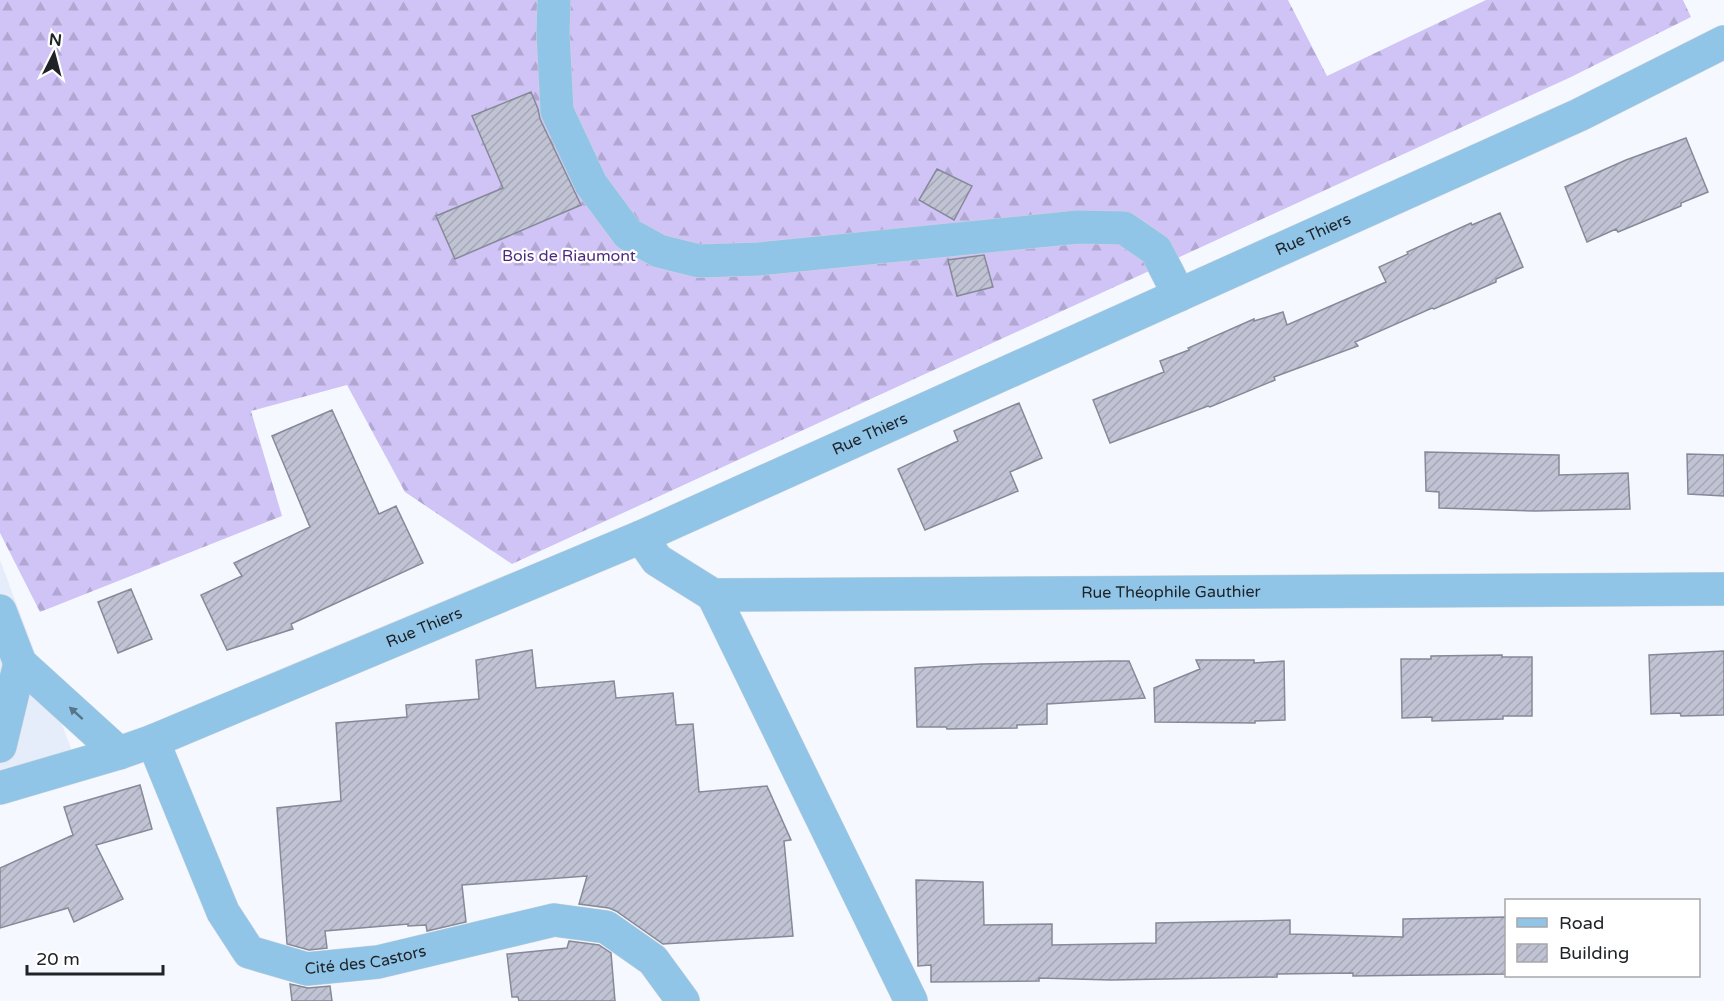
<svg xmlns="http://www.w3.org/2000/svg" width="1724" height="1001" viewBox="0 0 1724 1001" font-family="'Varela Round',sans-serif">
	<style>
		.built { fill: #e4edf9 }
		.forest { fill: url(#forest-firs) }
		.building { fill: url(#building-hatch); stroke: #868998; stroke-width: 1.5 }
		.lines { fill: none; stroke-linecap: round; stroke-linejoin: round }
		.minor-casing { stroke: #cfd3d8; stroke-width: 34 }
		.minor { stroke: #90c5e8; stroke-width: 33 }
		.oneway { fill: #587488 }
		.labels { text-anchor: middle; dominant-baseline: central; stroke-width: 4.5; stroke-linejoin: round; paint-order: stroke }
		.street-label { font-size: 16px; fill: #202429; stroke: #fff }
		.park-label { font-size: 16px; fill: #4b2a7f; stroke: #fff }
	</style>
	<defs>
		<pattern id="forest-firs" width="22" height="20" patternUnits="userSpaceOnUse" patternTransform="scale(1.5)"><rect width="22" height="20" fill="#d0c3f5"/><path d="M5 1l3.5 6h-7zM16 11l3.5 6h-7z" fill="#b2a7d2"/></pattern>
		<pattern id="building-hatch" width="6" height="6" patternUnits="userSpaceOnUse" patternTransform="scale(1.5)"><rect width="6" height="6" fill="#c0c3d3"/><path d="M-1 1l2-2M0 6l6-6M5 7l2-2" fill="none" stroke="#a5a7b5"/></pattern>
	</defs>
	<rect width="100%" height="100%" fill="#f5f9ff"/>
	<!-- built -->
	<path class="built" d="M0,560l75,199 -75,23z"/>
	<!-- forest -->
	<path class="forest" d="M0,0h1288l39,76 159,-76h197l8,17 -120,60 -1059,487 -107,-72 -58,-107 -96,26 31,105 -242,96 -40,-79z"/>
	<!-- building -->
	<path class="building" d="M531,92l7,17 2,10 41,86 -126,54 -19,-43 67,-28 -31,-72z
		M1686,138l22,54 -27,11v3l-63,26 -2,-3 -29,13 -22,-55 61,-27z
		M937,169l35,17 -18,34 -35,-20z
		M1500,213l23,54 -27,12v3l-62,27 -2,-1 -77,34 3,4 -84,31 1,3 -65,27 -2,-1 -98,37 -17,-43 71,-28 -4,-11 29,-11 -1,-2 66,-29v2l29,-9 4,13 99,-43 -7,-15 29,-13 -1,-2 64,-29 1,2z
		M984,255l9,32 -36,9 -9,-36z
		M1019,403l23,55 -32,14 8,19 -93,39 -27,-61 60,-28 -4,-10z
		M332,410l47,104 17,-8 27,57 -132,61 2,5 -66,21 -26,-55 41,-19 -8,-13 76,-36 -38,-91z
		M1425,452l134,3v20l69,-2 2,36 -95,2 -96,-3v-16l-13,-1z
		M1687,454l37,1v41l-36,-2z
		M131,589l21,50 -34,14 -20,-51z
		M532,650l4,38 78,-7 2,17 57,-5 3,32 17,-1 6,68 68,-6 24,54 -7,1 9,95 -130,8 -47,-33 -7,-3 -30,-4 8,-28 -125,9 4,37 -39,9 -1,-6 -18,1v-2l-83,7 2,17 -18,2 -22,-6 -10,-136 64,-7 -5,-78 71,-6 -1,-12 73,-6 -3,-39z
		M1724,651v64l-43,1 -1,-3 -29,1 -2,-59z
		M1502,655v2h30v59h-29v3l-71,2v-4l-30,1 -1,-59h30v-3z
		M1196,660h58v3l30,-2 1,59 -30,1v2l-100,-1 -1,-34 46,-19z
		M1110,661h19l16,37 -98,6v20l-30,1v3l-70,1 -1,-2h-29l-2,-59 66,-4z
		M140,785l12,44 -56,16 27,54 -49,23 -6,-14 -68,20v-60l73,-33 -9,-28z
		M916,880l67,2 1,43 68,-1v21l104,-2v-20l134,-3v14l113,3v-18l103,-2v57l-153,2v-3l-76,1v3l-166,3 -72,-2v3l-108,1v-17l-13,1z
		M569,941l30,4 12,8 4,48h-96l-1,-4h-6l-5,-43 60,-6z
		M290,984l18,4 22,-2 2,15h-40z"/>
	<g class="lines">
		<!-- minor casing -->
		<g class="minor-casing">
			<g id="minor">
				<path d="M554,0l-1,33 4,78 34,73 37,50 31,17 40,10 60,-2 319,-32 46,1 32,22 23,45"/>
				<path id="s1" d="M641,537l16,23 56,35 1011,-6"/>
				<path d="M713,595l198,406"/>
				<path d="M0,611l20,52 99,90"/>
				<path id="s2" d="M153,741l70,171 26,40 58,17 71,-7 176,-42 52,7 47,33 30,41"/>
				<path d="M0,746l20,-83"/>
				<path id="s3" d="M0,788l119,-35 34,-12 488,-204 938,-422 145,-73"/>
			</g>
		</g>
		<!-- minor -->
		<use href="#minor" class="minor"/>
	</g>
	<!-- one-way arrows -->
	<defs><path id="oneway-solid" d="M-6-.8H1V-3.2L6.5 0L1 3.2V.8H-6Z" transform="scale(1.5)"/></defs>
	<use class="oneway" href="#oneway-solid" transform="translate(76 713) rotate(-138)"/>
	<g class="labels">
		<!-- street labels -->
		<g class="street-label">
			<text stroke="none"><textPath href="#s3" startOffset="1426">Rue Thiers</textPath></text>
			<text stroke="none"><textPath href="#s3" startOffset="940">Rue Thiers</textPath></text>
			<text stroke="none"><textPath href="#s1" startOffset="552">Rue Théophile Gauthier</textPath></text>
			<text stroke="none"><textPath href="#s3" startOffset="454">Rue Thiers</textPath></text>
			<text stroke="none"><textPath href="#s2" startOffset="352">Cité des Castors</textPath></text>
		</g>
		<!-- park labels -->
		<g class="park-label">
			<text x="569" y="256">Bois de Riaumont</text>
		</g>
	</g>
	<!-- legend -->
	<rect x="1505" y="899" width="195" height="78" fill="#ffffff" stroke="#a6a7a9" stroke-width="1.5"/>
	<rect x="1517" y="918" width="30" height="9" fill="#90c5e8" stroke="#a6a7a9" stroke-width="1.5"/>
	<text x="1559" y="929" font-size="18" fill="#202429">Road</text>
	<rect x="1517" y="944" width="30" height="18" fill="url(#building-hatch)" stroke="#a6a7a9" stroke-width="1.5"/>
	<text x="1559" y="959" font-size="18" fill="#202429">Building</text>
	<!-- north arrow -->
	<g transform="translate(54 54) rotate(6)" stroke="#ffffff" stroke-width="4.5" paint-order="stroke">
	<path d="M0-4.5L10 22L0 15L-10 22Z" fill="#202429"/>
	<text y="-9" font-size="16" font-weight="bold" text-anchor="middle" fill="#202429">N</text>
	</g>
	<!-- scale -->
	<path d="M27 965v9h136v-9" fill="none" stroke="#202429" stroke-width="3"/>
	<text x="36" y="965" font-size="18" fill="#202429" stroke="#ffffff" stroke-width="4.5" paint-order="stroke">20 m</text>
</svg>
